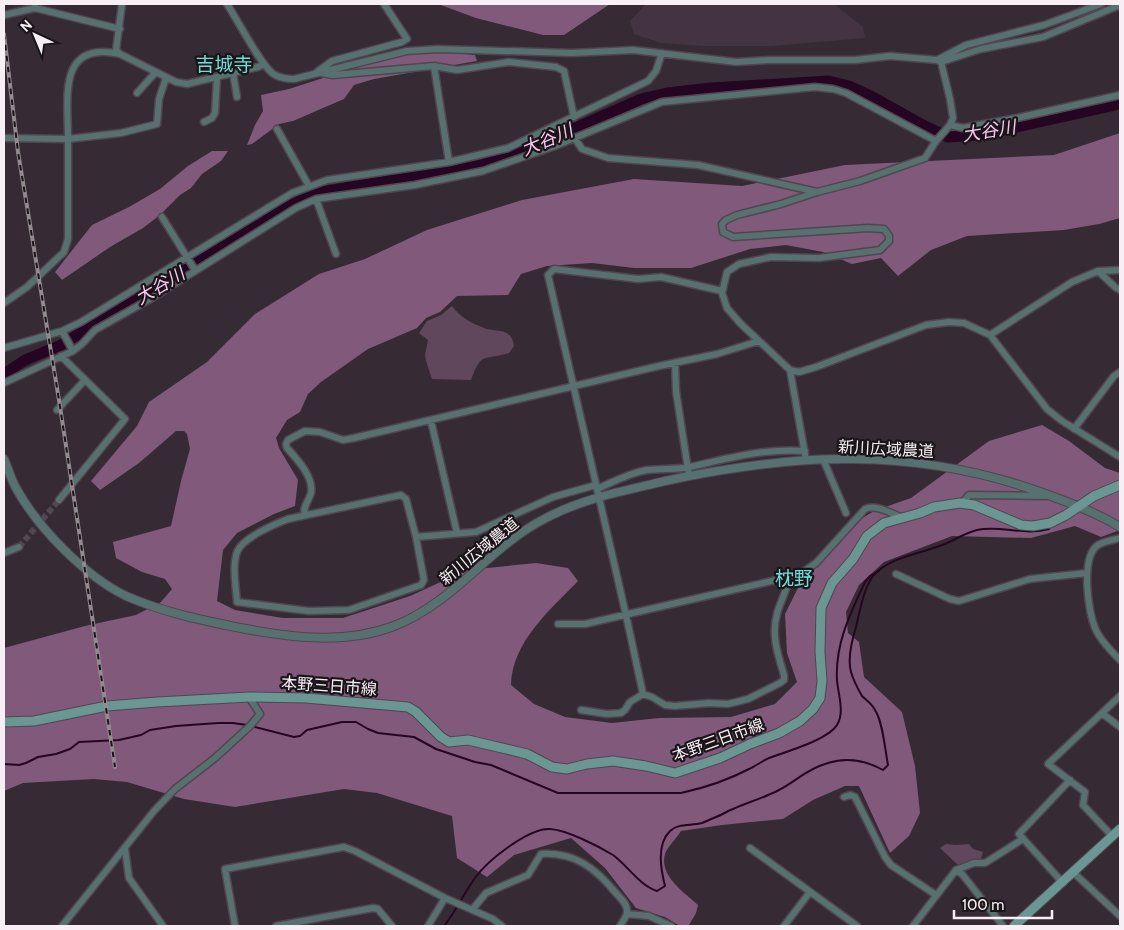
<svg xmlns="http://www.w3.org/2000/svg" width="1124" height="930" viewBox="0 0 1124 930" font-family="Cabin,'Noto Sans JP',sans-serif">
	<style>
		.built { fill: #443441 }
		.green { fill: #61475c }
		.forest { fill: #81597a }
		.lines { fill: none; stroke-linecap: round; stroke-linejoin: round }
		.stream { stroke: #260522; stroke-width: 2 }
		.river { stroke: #260522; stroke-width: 11 }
		.minor-tunnel { stroke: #534851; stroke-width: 6; stroke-dasharray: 6 3; stroke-linecap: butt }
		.minor-casing { stroke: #51464f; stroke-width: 9 }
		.tertiary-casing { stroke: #51464f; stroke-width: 10 }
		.secondary-casing { stroke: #51464f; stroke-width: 11 }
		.minor { stroke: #56716f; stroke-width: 6 }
		.tertiary { stroke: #56716f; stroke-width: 8 }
		.secondary { stroke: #6a9693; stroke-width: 9 }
		.rail-casing { stroke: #938a91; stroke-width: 4 }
		.rail { stroke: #1a1519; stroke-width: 2; stroke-dasharray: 5.5; stroke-linecap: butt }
		.labels { text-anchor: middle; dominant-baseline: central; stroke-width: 4.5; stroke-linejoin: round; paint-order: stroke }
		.street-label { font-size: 16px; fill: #f7eff5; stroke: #1a1519 }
		.water-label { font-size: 18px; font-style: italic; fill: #fcc7f2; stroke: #1a1519 }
		.quarter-label { font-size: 19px; fill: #72ddd7; stroke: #1a1519 }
	</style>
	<rect width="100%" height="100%" fill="#362b34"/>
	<!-- built -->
	<path class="built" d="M646,4h188l29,23 2,11 -94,8h-66l-44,-3 -27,-9 -4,-13z"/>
	<!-- green -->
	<path class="green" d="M452,306c8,11 19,17 32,22 12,5 27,-2 30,18l-5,7c-27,8 -27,-2 -38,27l-39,-1 -6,-18 -1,-6 3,-15 -9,-7 8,-12 14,-6z
		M946,844l10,1 13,-1 4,5 10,3 -2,7 -22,7 -19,-18z"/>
	<!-- forest -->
	<path class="forest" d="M438,4h172l-46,31h-21l-67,-17z
		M433,51l42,4 2,6 -103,18 -20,6 -10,14 -51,22 -14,3 -27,20 -5,1 8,-20 8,-14 -2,-16 28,-6 62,-20 56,-14z
		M1120,133v85l-21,6 -35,6 -97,6 -36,14 -33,26 -17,-18 -29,6 -29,-12 -37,-7 -36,4 -59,19h-57l-42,-5 -45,3 -26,8 -13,21 -51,1 -17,16 -14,6 -9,10 -49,21 -47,33 -13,12 -8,18 -13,8 -11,18 3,10 19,32 -3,26 -21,8 -37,19 -14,17 -6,51 18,9 48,8h60l67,-22 57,-26 69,-7 32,5 10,13c-28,29 -66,61 -67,104l23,19 31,13 47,6 47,-5 72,-1 44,-13 22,-22 -10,-29 -2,-39 13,-26 17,-26 36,-37 23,-14 37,-13 78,-57 53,-16 27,16 36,27 15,5v57l-19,7 -26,-11 -44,12 -79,-2 -68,26 -25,23 -13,27 2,21 11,9 5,35 38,35 13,54 5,47 -11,23 -19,17 -31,-67h-14l-32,14 -30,19 -61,6 -41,6c-4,7 -14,16 -16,23 -6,22 19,38 33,51l-2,8 -7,12 -9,1 -15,-9 -29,-9 -31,-40 -34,-30 -57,17 -27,22 -30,-19 -5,-42 -75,-23 -33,-4 -109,18 -51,-8 -57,-17 -33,-3 -71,4 -19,8v-143l81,-22 51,-11 25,-13 11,-13 -7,-10 -23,-7 -26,-14 -3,-16 58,-16 10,-45 9,-32 -3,-15 -3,-3h-8l-37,32 -39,27 -9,-9 46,-55 12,-24 58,-40 48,-48 64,-40 46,-15 62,-29 95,-30 112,-21 108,7 103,-21 209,-10z
		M212,151h16l-7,10 -19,13 -11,14 -11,7 -20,20 -17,13 -33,19 -48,33 -7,-8 37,-47 37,-18 31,-18 28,-23z"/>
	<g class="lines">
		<!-- stream -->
		<path class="stream" d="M251,726l43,11 6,-1 7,-6 35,-8h14l12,7 10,4 36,4 22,12 39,13 16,3 67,28h123c23,-5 47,-13 68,-24 7,-3 13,-8 20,-11 16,-6 59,-18 68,-33 8,-13 1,-31 0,-45 -2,-36 13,-66 28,-98l5,-6 9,-5
			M4,764l15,1 7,-2 12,-6 18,-3 14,-5 9,-7 40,-2 22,-5 9,-5 26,-4 42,-3h15l14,2
			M444,926c12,-15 20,-33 31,-48 12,-17 53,-50 75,-49 17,1 48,17 63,26 15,11 26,30 44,36l8,-5c-4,-16 -9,-41 5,-55 8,-8 21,-5 32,-8 5,-2 9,-4 14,-6 6,-2 11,-6 17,-8 15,-7 31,-11 46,-19 16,-8 28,-21 46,-26 20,-7 40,-4 58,6l5,-5c-3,-15 -5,-43 -13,-55 -3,-6 -9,-10 -13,-14 -4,-7 -9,-17 -11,-24 -4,-14 1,-32 5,-45 4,-16 7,-37 17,-51 16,-19 47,-22 69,-31 12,-4 22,-12 35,-15 23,-5 48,6 72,-1"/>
		<!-- river -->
		<path class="river" d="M4,374l21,-14 36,-15 227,-138 28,-14 166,-28 41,-14 118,-52 26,-6 44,-5 118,-7 20,5 22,10 52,29 25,12 32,-2 140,-31"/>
		<!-- minor-tunnel -->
		<path class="minor-tunnel" d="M19,547l40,-47"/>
		<!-- minor casing -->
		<g class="minor-casing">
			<path id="minor" d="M122,4l-6,46 4,4 56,28 11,2 71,-17 6,-3
				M227,4c10,15 35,64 48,71 6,3 13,4 19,4l113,-28 31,-2 134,4 61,-3 103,12 33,-2h86l35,-4 47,4 4,2 40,-13 62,-12 77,-32
				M35,8l85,21
				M4,15l31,-7v-2
				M120,54c-63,-14 -52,44 -52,85l53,-6 36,-9 2,-25 7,-21
				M937,60l29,-15 78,-20 57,-21
				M941,62l9,37 3,19 -3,7 -14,16 -11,17 -65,23 -43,11 -36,12 -44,11 -11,5 -4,4 1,8 10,5 135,-9 16,1 5,7v5l-9,9 -61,8 -48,-1 -32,7 -12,8 -5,21 5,15 13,15 50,47 9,2 17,-5 110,-42 23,-3 15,1 26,12 57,74 15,12 58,36
				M434,66l15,96
				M317,72l15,-11 70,-19 5,-3 -23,-35
				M233,73l4,24
				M322,73l11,2 101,-9 23,4 52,-8 47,5 8,4 10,46
				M137,93l18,-20
				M204,122l8,-4 3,-5 2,-36
				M950,125l13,3 54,-10 103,-23
				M277,129l32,57
				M574,137l8,12 26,9 90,7 119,27
				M4,138l64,1v100l-4,13 -37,35 -23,16
				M316,199l20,55
				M162,217l33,53
				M1098,271l17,16 5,3
				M722,291l-61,-14 -23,2 -84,-10 -6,6 78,340 17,79 9,3 13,8 10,1 34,-3 19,1 20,-5 32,-16 4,-3v-5c-6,-20 -13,-40 -7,-61 3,-13 10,-22 12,-37
				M62,331l11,20
				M990,335l82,-53 26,-11 22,-1
				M4,348l58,-17 19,-9 211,-129 35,-13 122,-18 59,-14 140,-67 8,-10 6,-18
				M675,363l1,28 13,85
				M790,370l16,90
				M4,383l69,-32 9,-7 13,-14 57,-32 144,-90 20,-9 99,-14 68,-14 72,-25 107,-44 153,-15 18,2 13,4 90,48
				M57,410l28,-30
				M431,421l26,112
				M1074,429l40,-53 6,-4
				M823,459l23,54
				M597,489c16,-7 32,-16 50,-19 14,-2 29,0 43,-3 39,-9 75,-19 115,-16
				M59,500l66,-81 -64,-63
				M962,503l7,-8 79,1
				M305,515c-3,-8 4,-14 6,-22 3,-16 -14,-34 -24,-45l-1,-4 2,-4 17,-9 15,1 23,8 11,-2 305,-72 58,-12 42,-13
				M416,537l-10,-38 -5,-4 -113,24c-13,5 -46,19 -51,33 -5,15 -1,35 0,50l72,9 40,-1 72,-25 3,-5 -8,-43 60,-5 77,-35 43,-12
				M1120,538c-6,2 -16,3 -22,7 -18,12 -10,69 -2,85 5,11 16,22 24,30
				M4,553l15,-6
				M896,574l54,25 9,2 71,-22 57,-6
				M558,624h27l204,-47 13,-4 14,-10 49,-54c11,-5 25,4 36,8
				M581,710l26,4 14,-1 4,-3 5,-8 13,-8
				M1103,714l17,13
				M844,797l6,-2 5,2 30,60 6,8 45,30
				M1113,837l-30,-32 2,-13 -37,-28 72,-68
				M750,848l107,78
				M125,849l4,29 34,48
				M956,870l18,-7h11l38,-24
				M1074,873l46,43
				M1063,883l-44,-49 51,-54
				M472,910l14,-17 42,-18 13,-21c34,-2 54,14 74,38 5,6 13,12 12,20 0,5 -5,10 -7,14
				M627,914l22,2 22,10
				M62,926l92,-115 21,-22 40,-31 35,-32 10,-12 -11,-17
				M235,926l-10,-57 119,-22 11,4 90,47 48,21 9,7
				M276,926l97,-18 5,1 14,17
				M428,926l17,-28
				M784,926l26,-34
				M913,926l43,-56 6,4 41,52"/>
		</g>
		<!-- tertiary casing -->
		<g class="tertiary-casing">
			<path id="tertiary" d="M4,459c4,9 7,20 12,29 22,40 69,88 110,108 39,17 79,25 120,33 48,9 101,15 148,-3 60,-23 96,-80 152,-108 38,-20 78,-27 119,-37 128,-28 250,-34 375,11 28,10 55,20 80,35"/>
		</g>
		<!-- secondary casing -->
		<g class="secondary-casing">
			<path id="secondary" d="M4,722l30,-1 73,-15 50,-4 92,-5 57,1 102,9 8,5 25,25 8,5 19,-2 59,14 25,13 15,2 20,-5 26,-3 33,5 29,7 45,-15 30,-14 29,-11 21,-12 13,-12 7,-11 2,-17 -2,-29 1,-44 11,-25 21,-24 14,-23 17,-13 36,-10 14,-6 26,-4 14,2 47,20 12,1 17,-3 16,-8 28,-19 26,-11
				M1014,926l106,-97"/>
		</g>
		<!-- minor -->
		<use href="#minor" class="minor"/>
		<!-- tertiary -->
		<use href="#tertiary" class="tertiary"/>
		<!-- secondary -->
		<use href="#secondary" class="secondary"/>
		<!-- rail casing -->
		<g class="rail-casing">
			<path id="rail" d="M4,34l14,118 41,248 56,367"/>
		</g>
		<!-- rail -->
		<use href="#rail" class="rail"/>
	</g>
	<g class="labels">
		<!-- street labels -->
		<g class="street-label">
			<text transform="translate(886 449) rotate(3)">新川広域農道</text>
			<text transform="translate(479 551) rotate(-39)">新川広域農道</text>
			<text transform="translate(329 686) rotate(4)">本野三日市線</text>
			<text transform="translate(718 740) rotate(-20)">本野三日市線</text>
		</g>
		<!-- water labels -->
		<g class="water-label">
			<text transform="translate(989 131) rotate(-9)">大谷川</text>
			<text transform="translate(547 140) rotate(-23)">大谷川</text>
			<text transform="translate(160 286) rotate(-31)">大谷川</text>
		</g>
		<!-- quarter labels -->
		<g class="quarter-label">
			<text x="224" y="64">吉城寺</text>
			<text x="794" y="578">枕野</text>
		</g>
	</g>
	<!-- border -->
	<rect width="1124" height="930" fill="none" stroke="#f7eff5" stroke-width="10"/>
	<!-- north arrow -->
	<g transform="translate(35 35) rotate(316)" stroke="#1a1519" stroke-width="4" paint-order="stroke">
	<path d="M0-4L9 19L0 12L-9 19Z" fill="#f7eff5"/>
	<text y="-8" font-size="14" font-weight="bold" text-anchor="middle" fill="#f7eff5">N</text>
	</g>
	<!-- scale -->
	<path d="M954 910v8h98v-8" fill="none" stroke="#f7eff5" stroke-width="2.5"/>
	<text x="962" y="910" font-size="15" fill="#f7eff5" stroke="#1a1519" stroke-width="4" paint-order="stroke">100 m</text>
</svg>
